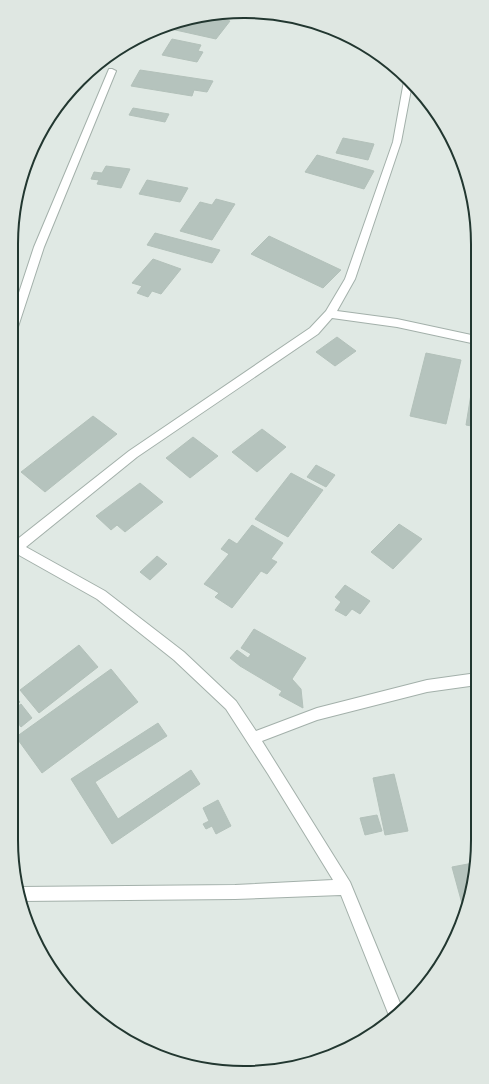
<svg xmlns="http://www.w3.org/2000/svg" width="489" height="1084" viewBox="0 0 489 1084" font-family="'Space Grotesk',sans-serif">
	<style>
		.building { fill: #b5c3bd; stroke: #b3c1ba }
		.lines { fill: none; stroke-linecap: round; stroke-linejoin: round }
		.minor-casing { stroke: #a3b0aa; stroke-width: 2 }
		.minor { fill: #fff; fill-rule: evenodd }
		.rim { fill: none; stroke: #223730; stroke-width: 2 }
	</style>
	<rect width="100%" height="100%" fill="#e0e9e4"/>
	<!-- building -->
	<path class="building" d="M212,17l18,4 -14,18 -54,-12z
		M172,39l29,6 -3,6 5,1 -6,10 -35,-7z
		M140,70l73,11 -6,11 -13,-2 -2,6 -61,-10z
		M133,108l36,6 -4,8 -36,-7z
		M343,138l31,6 -6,16 -32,-7z
		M317,155l57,16 -10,18 -59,-17z
		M106,166l24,3 -9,19 -24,-4 2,-4 -8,-1 3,-7 8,1z
		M147,180l41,8 -8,14 -41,-8z
		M216,199l19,5 -23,36 -32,-9 20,-29 12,3z
		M155,233l65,17 -8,13 -65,-18z
		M269,236l72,34 -18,18 -72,-34z
		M153,259l28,10 -20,25 -9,-3 -4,6 -11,-4 5,-7 -10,-3z
		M337,337l19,14 -21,15 -19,-14z
		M426,353l35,7 -15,64 -36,-8z
		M476,363l1,64 -11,-2z
		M93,416l24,18 -72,58 -24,-20z
		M262,429l24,18 -29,25 -25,-20z
		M193,437l25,19 -28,22 -24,-20z
		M316,465l19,10 -9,12 -19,-10z
		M291,473l32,17 -35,47 -33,-18z
		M140,483l23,19 -38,30 -8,-7 -6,5 -15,-14z
		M399,524l23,15 -29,30 -22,-17z
		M252,525l31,18 -12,16 6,3 -10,12 -6,-3 -29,37 -17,-11 4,-4 -15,-9 25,-30 -8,-5 8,-10 8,5z
		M157,556l10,8 -17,16 -10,-8z
		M345,585l25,16 -10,13 -8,-5 -6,7 -11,-6 6,-8 -6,-5z
		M254,629l52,29 -14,21 9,10 2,19 -24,-13 3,-4 -42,-25 -10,-8 7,-8 11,8 3,-4 -10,-6z
		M79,645l19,22 -59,46 -19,-23z
		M111,669l27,33 -96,71 -26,-36z
		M14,695l6,7 -9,6v-11z
		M21,704l11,14 -11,9 -10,-13v-3z
		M11,717l8,10 -8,6z
		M158,723l9,13 -72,46 23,37 73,-49 9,14 -88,60 -41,-65z
		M394,774l14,57 -23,4 -12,-57z
		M218,800l13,26 -15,8 -4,-8 -6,3 -3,-5 6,-3 -6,-13z
		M377,815l5,16 -17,4 -5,-17z
		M473,863l-9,48 -12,-44z"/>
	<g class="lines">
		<!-- minor casing -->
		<g class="minor-casing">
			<path id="minor" d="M109,69h3l4,2 -72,176 -28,86 -1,3 -4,1v-20l23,-70z
				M406,79l6,5 -11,58 -46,137 -18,32 60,8 79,17v8l-79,-17 -65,-9 -14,16 -181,123 -111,90 79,44 79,61 52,49 20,30 61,-23 110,-28 50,-7v12l-50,7 -110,28 -55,21 88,141 52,126 -12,10 -49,-123 -106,4 -214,2 -1,-14 215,-2 98,-5 -65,-106 -42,-65 -52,-49 -77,-61 -80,-45 -6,3v-17l4,1 114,-90 181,-123 16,-17 19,-32 48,-137 11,-61z"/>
		</g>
		<!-- minor -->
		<use href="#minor" class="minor"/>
	</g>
	<!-- crop -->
	<path d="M0 0H489V1084H0ZM244 18H245A226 226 0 0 1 471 244V840A226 226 0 0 1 245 1066H244A226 226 0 0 1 18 840V244A226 226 0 0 1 244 18Z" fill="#dfe7e2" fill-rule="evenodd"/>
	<path class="rim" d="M244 18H245A226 226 0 0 1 471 244V840A226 226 0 0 1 245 1066H244A226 226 0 0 1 18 840V244A226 226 0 0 1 244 18Z"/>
</svg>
